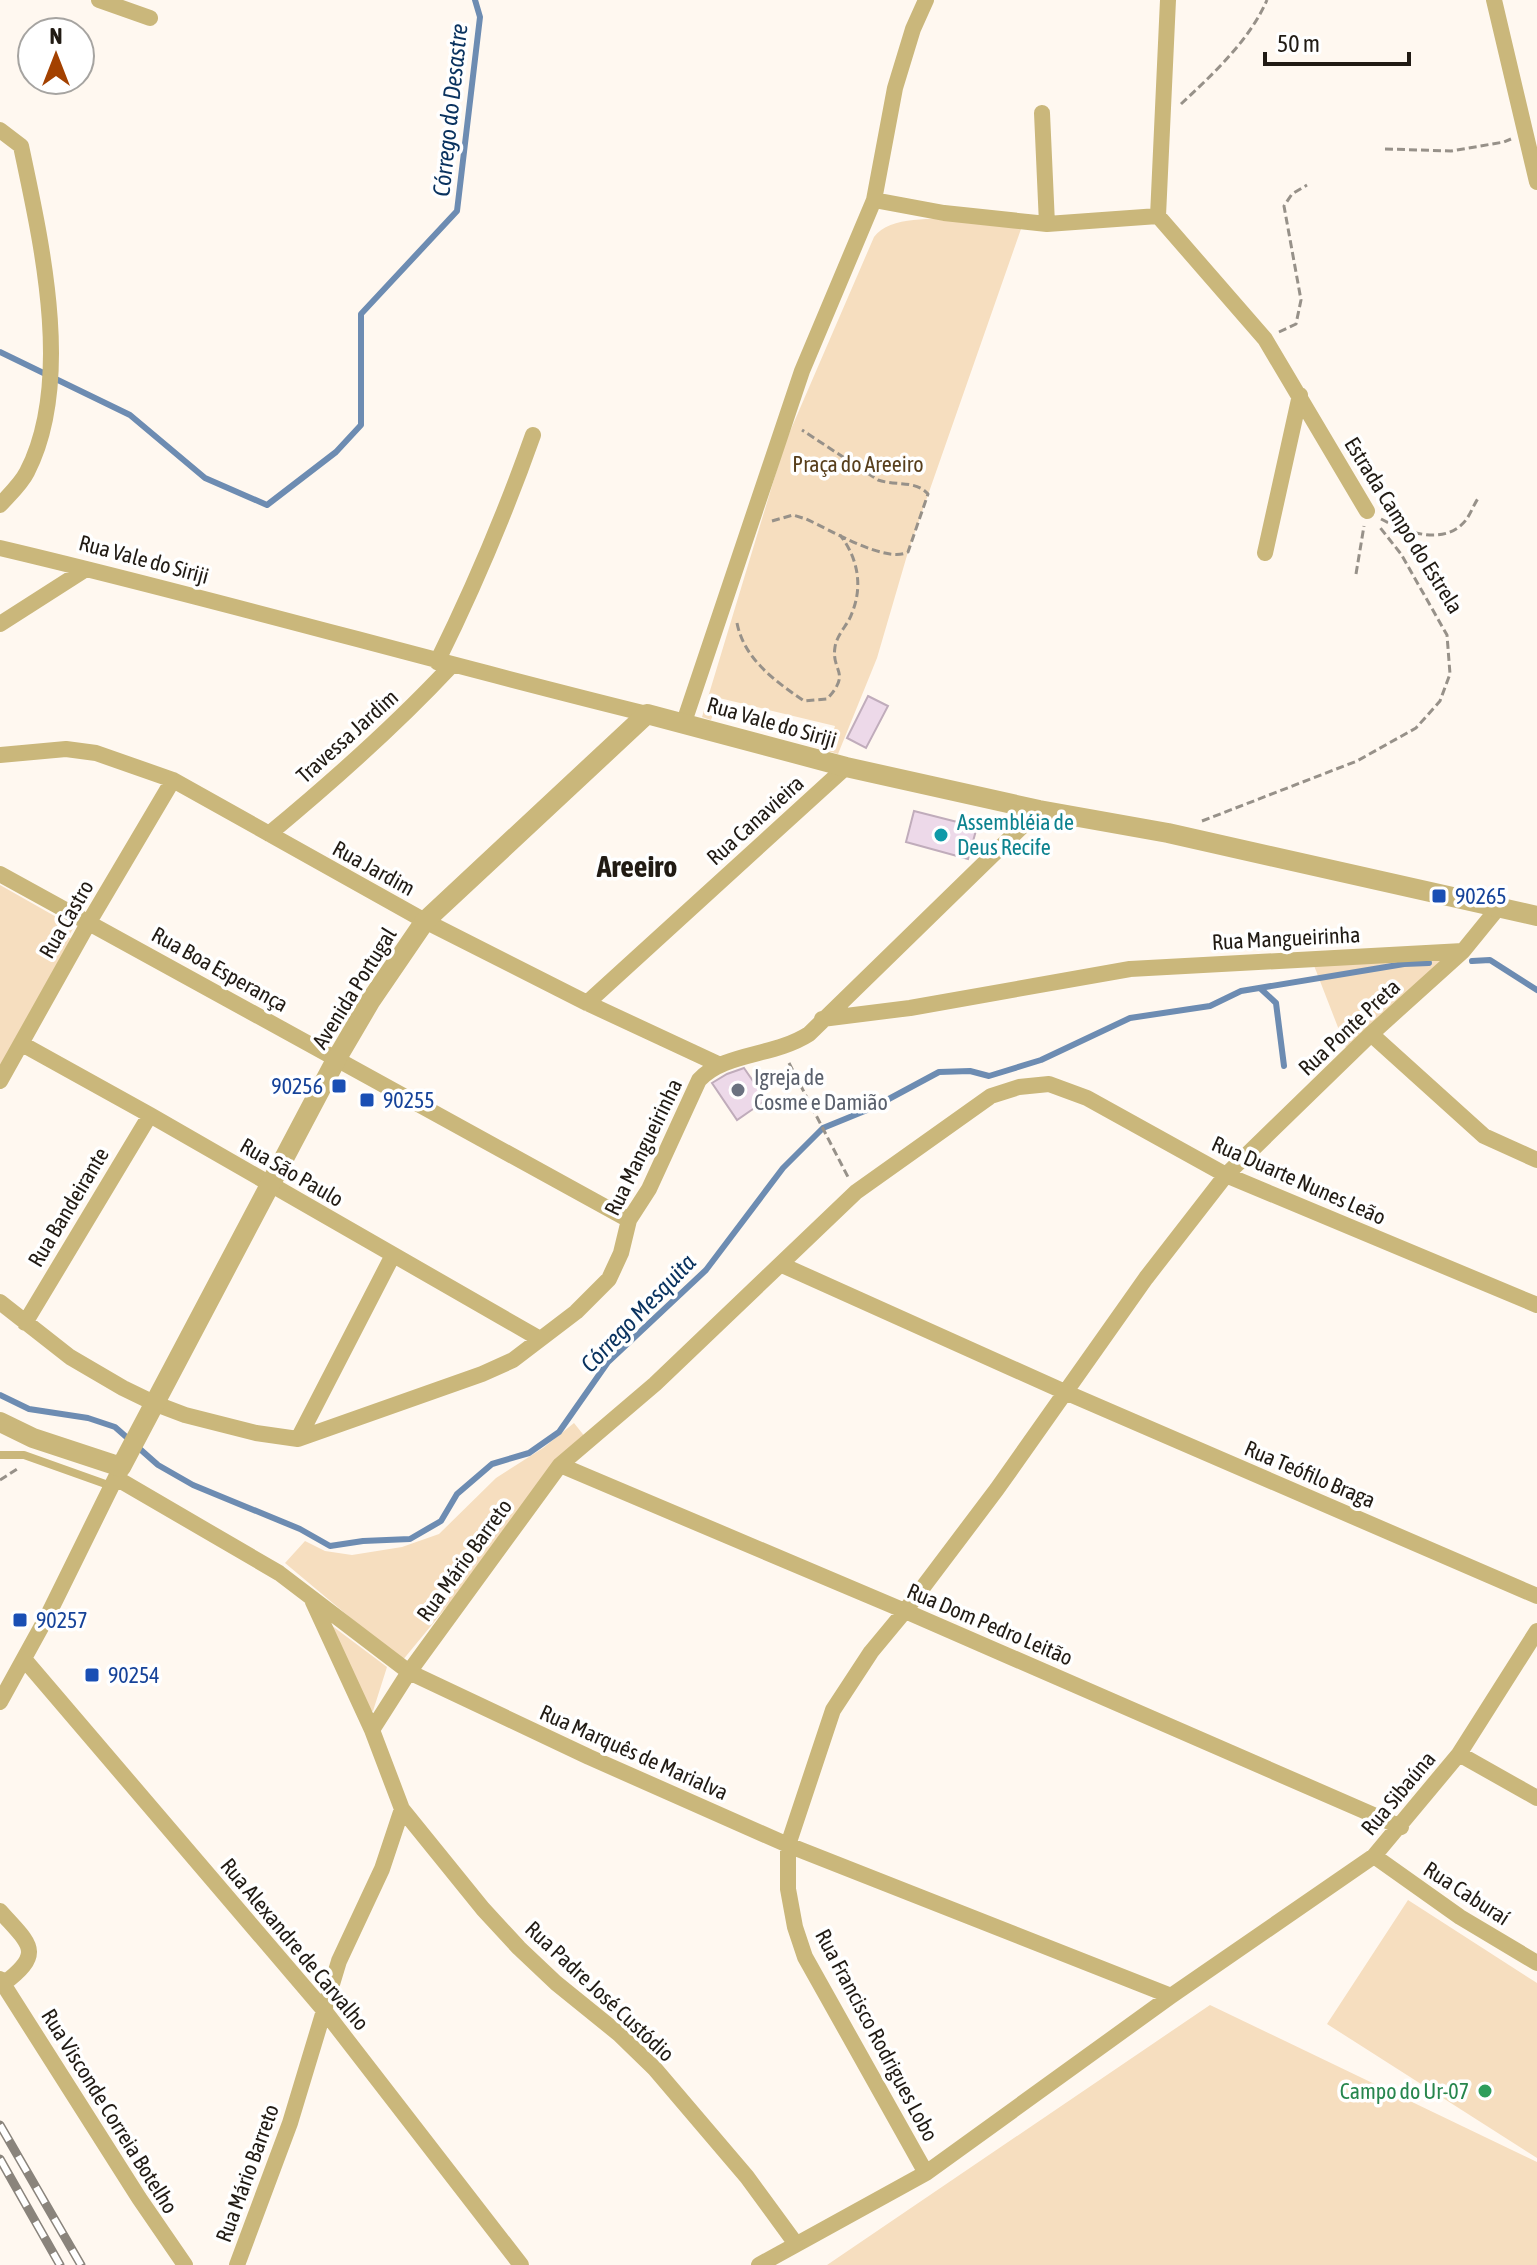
<svg xmlns="http://www.w3.org/2000/svg" width="1537" height="2265" viewBox="0 0 1537 2265" font-family="'Asap Condensed',sans-serif">
	<style>
		.green { fill: #f6debf }
		.lines { fill: none; stroke-linecap: round; stroke-linejoin: round }
		.stream { stroke: #6d8cb2; stroke-width: 6 }
		.building { fill: #edd9e9; stroke: #c0acbb; stroke-width: 2 }
		.path { stroke: #979189; stroke-width: 3; stroke-dasharray: 8 4; stroke-linecap: butt }
		.service { stroke: #cab77b; stroke-width: 8 }
		.minor { stroke: #cab77b; stroke-width: 16 }
		.tertiary { stroke: #cab77b; stroke-width: 20 }
		.rail-casing { stroke: #8a847c; stroke-width: 9 }
		.rail { stroke: #fff; stroke-width: 6; stroke-dasharray: 18; stroke-linecap: butt }
		.culture-dot { fill: #0f9aa8; stroke: #fff; stroke-width: 3 }
		.transit-dot { fill: #1a4fb4; stroke: #fff; stroke-width: 3 }
		.worship-dot { fill: #6b7280; stroke: #fff; stroke-width: 3 }
		.leisure-dot { fill: #2e9e5b; stroke: #fff; stroke-width: 3 }
		.labels { text-anchor: middle; dominant-baseline: central; stroke-width: 7; stroke-linejoin: round; paint-order: stroke }
		.park-label { font-size: 22px; fill: #583f1c; stroke: #fff }
		.street-label { font-size: 22px; fill: #211b14; stroke: #fff }
		.culture-label { font-size: 22px; fill: #0d838f; stroke: #fff; text-anchor: start }
		.transit-label { font-size: 22px; fill: #164399; stroke: #fff; text-anchor: start }
		.worship-label { font-size: 22px; fill: #5b616d; stroke: #fff; text-anchor: start }
		.leisure-label { font-size: 22px; fill: #27864d; stroke: #fff; text-anchor: end }
		.water-label { font-size: 24px; font-style: italic; fill: #09325f; stroke: #fff }
		.district-label { font-size: 30px; font-weight: bold; fill: #211b14; stroke: #fff }
	</style>
	<rect width="100%" height="100%" fill="#fff8f0"/>
	<!-- green -->
	<path class="green" d="M959,218l62,11 -113,323 -31,106 -39,96 -10,-3 7,-25 -116,-28 -8,22 -9,-3 83,-274 89,-206c16,-22 61,-17 85,-19z
		M0,885l74,42 -6,10 8,4 -76,126z
		M1441,960l-1,3 -94,85 -33,-85z
		M574,1423l12,15 -184,223 -117,-98 20,-22 20,10 27,4 50,-8 37,-13 57,-56 47,-30z
		M331,1625l56,42 -14,44 -5,-1z
		M1408,1900l129,83v175l-210,-134z
		M1210,2005l327,157v103h-710z"/>
	<g class="lines">
		<!-- stream -->
		<path class="stream" d="M0,352l130,63 75,63 62,27 69,-53 25,-27v-111l96,-103 23,-194 -5,-17
			M1472,961l18,-1 47,30
			M1261,989l15,14 8,63
			M0,1395l29,14 59,9 27,9 43,38 35,20 107,44 30,17 33,-5 47,-2 31,-18 16,-27 35,-30 37,-11 30,-21 49,-70 98,-92 77,-102 40,-40 49,-20 67,-36 31,-1 19,5 52,-16 89,-42 80,-12 31,-15 163,-27 25,-1"/>
	</g>
	<!-- building -->
	<path class="building" d="M868,696l20,10 -22,42 -19,-10z
		M914,811l63,16 -9,32 -62,-17z
		M744,1068l22,32 -29,20 -25,-37 15,-9z"/>
	<g class="lines">
		<!-- path -->
		<path class="path" d="M1181,104c32,-30 68,-63 86,-104
			M1385,149l66,2 53,-9 7,-3
			M1279,332l17,-8 5,-24 -17,-94 8,-12 15,-9
			M1381,519c24,13 64,28 85,1 5,-7 8,-16 13,-23
			M772,521l21,-6 13,4c23,10 80,45 102,33l20,-58c-12,-14 -33,-8 -50,-14l-76,-50
			M1356,574l8,-48
			M737,623c7,36 38,58 67,78l23,-2c25,-27 4,-27 8,-52 2,-13 13,-22 17,-34 11,-27 6,-55 -12,-78
			M1202,821l155,-60 59,-33 24,-27 10,-27 -3,-39 -46,-81 -23,-29
			M789,1063l59,114
			M0,1480l17,-11"/>
		<!-- service -->
		<path class="service" d="M0,1455h24l87,31"/>
		<!-- minor -->
		<path class="minor" d="M99,0l51,18
			M1494,0l43,182
			M1042,113l5,111
			M0,130l21,16c20,95 53,235 6,326 -6,12 -18,23 -27,33
			M874,200l70,13 103,11 111,-8
			M1158,216l107,123 102,172
			M1158,216l10,-216
			M0,548c217,51 431,113 647,166
			M1265,553l35,-158
			M0,624l86,-55
			M437,662c37,-75 68,-148 96,-227
			M684,722l118,-351 72,-171 21,-112 18,-59 13,-29
			M0,755l66,-6 30,4 77,27 252,141 162,82 131,61
			M269,834c64,-53 125,-107 182,-168
			M0,874l629,346
			M587,1003l259,-236
			M822,1019l88,-11 220,-39 333,-18
			M1371,1034l113,102 53,24
			M22,1044l128,71 390,224
			M0,1081l89,-159 84,-142
			M782,1265l283,127 472,204
			M0,1302l70,55 53,31 33,16 29,11 71,18 42,6 184,-65 31,-14 63,-48 33,-33 12,-26 8,-33 20,-31 50,-109c26,-28 74,-23 110,-46l230,-224
			M25,1323l125,-208
			M298,1439l95,-184
			M560,1465l345,146 496,216
			M116,1478l163,95 130,99 180,85 199,88 383,151
			M313,1602l59,128 30,79 81,100 36,39 37,35 63,51 36,35 92,108 49,67
			M24,1659l299,350 198,256
			M0,1702l49,-89 71,-144
			M372,1730l37,-58 151,-207 95,-81 201,-192 135,-96 28,-9 30,-3 38,14 139,77 311,130
			M1459,1754l78,44
			M1374,1856l86,61 77,46
			M0,1911c29,33 46,41 3,73
			M0,1979l139,219 46,67
			M926,2173l-121,-216 -10,-30 -7,-38v-44l45,-135 38,-58 34,-41 92,-122 149,-211 80,-103 145,-141 92,-83 35,-43
			M237,2265l53,-142 49,-162 43,-92 20,-60
			M759,2265l167,-92 245,-177 203,-140 85,-102 78,-123"/>
		<!-- tertiary -->
		<path class="tertiary" d="M0,1422l33,16 88,29 216,-409 34,-58 54,-79 222,-207 199,53 193,43 129,23 369,83"/>
		<!-- rail casing -->
		<g class="rail-casing">
			<path id="rail" d="M0,2125l81,140
				M0,2159l60,106"/>
		</g>
		<!-- rail -->
		<use href="#rail" class="rail"/>
	</g>
	<!-- markers -->
	<circle class="culture-dot" cx="941" cy="835" r="8"/>
	<g class="transit-dot">
		<rect x="1431" y="888" width="16" height="16" rx="4"/>
		<rect x="331" y="1078" width="16" height="16" rx="4"/>
		<rect x="359" y="1092" width="16" height="16" rx="4"/>
		<rect x="12" y="1612" width="16" height="16" rx="4"/>
		<rect x="84" y="1667" width="16" height="16" rx="4"/>
	</g>
	<circle class="worship-dot" cx="738" cy="1090" r="8"/>
	<circle class="leisure-dot" cx="1485" cy="2091" r="8"/>
	<g class="labels">
		<!-- park labels -->
		<g class="park-label">
			<text x="858" y="464">Praça do Areeiro</text>
		</g>
		<!-- street labels -->
		<g class="street-label">
			<text transform="translate(1404 525) rotate(58)">Estrada Campo do Estrela</text>
			<text transform="translate(144 559) rotate(15)">Rua Vale do Siriji</text>
			<text transform="translate(772 722) rotate(16)">Rua Vale do Siriji</text>
			<text transform="translate(347 736) rotate(-42)">Travessa Jardim</text>
			<text transform="translate(755 820) rotate(-42)">Rua Canavieira</text>
			<text transform="translate(374 868) rotate(29)">Rua Jardim</text>
			<text transform="translate(66 919) rotate(-60)">Rua Castro</text>
			<text transform="translate(1286 938) rotate(-3)">Rua Mangueirinha</text>
			<text transform="translate(220 969) rotate(29)">Rua Boa Esperança</text>
			<text transform="translate(354 988) rotate(-58)">Avenida Portugal</text>
			<text transform="translate(1349 1027) rotate(-43)">Rua Ponte Preta</text>
			<text transform="translate(643 1147) rotate(-64)">Rua Mangueirinha</text>
			<text transform="translate(292 1172) rotate(30)">Rua São Paulo</text>
			<text transform="translate(1299 1180) rotate(24)">Rua Duarte Nunes Leão</text>
			<text transform="translate(68 1207) rotate(-59)">Rua Bandeirante</text>
			<text transform="translate(1310 1474) rotate(23)">Rua Teófilo Braga</text>
			<text transform="translate(464 1560) rotate(-54)">Rua Mário Barreto</text>
			<text transform="translate(990 1624) rotate(23)">Rua Dom Pedro Leitão</text>
			<text transform="translate(634 1752) rotate(24)">Rua Marquês de Marialva</text>
			<text transform="translate(1398 1793) rotate(-50)">Rua Sibaúna</text>
			<text transform="translate(1467 1893) rotate(33)">Rua Caburaí</text>
			<text transform="translate(295 1944) rotate(50)">Rua Alexandre de Carvalho</text>
			<text transform="translate(600 1991) rotate(43)">Rua Padre José Custódio</text>
			<text transform="translate(877 2035) rotate(62)">Rua Francisco Rodrigues Lobo</text>
			<text transform="translate(110 2111) rotate(58)">Rua Visconde Correia Botelho</text>
			<text transform="translate(247 2173) rotate(-70)">Rua Mário Barreto</text>
		</g>
		<!-- culture labels -->
		<g class="culture-label">
			<text x="957" y="822">Assembléia de<tspan x="957" dy="25">Deus Recife</tspan></text>
		</g>
		<!-- transit labels -->
		<g class="transit-label">
			<text x="1455" y="896">90265</text>
			<text x="323" y="1086" text-anchor="end">90256</text>
			<text x="383" y="1100">90255</text>
			<text x="36" y="1620">90257</text>
			<text x="108" y="1675">90254</text>
		</g>
		<!-- worship labels -->
		<g class="worship-label">
			<text x="754" y="1077">Igreja de<tspan x="754" dy="25">Cosme e Damião</tspan></text>
		</g>
		<!-- leisure labels -->
		<g class="leisure-label">
			<text x="1469" y="2091">Campo do Ur-07</text>
		</g>
		<!-- water labels -->
		<g class="water-label">
			<text transform="translate(450 110) rotate(-84)">Córrego do Desastre</text>
			<text transform="translate(638 1313) rotate(-46)">Córrego Mesquita</text>
		</g>
		<!-- district labels -->
		<g class="district-label">
			<text x="637" y="866">Areeiro</text>
		</g>
	</g>
	<!-- north arrow -->
	<g transform="translate(56 56)"><circle r="38" fill="#ffffff" stroke="#a6a4a1" stroke-width="2"/>
	<path d="M0-6L14 30L0 20L-14 30Z" fill="#a34100"/>
	<text y="-12" font-size="22" font-weight="bold" text-anchor="middle" fill="#211b14">N</text>
	</g>
	<!-- scale -->
	<path d="M1265 52v12h144v-12" fill="none" stroke="#211b14" stroke-width="4"/>
	<text x="1277" y="52" font-size="24" fill="#211b14" stroke="#ffffff" stroke-width="6" paint-order="stroke">50 m</text>
</svg>
